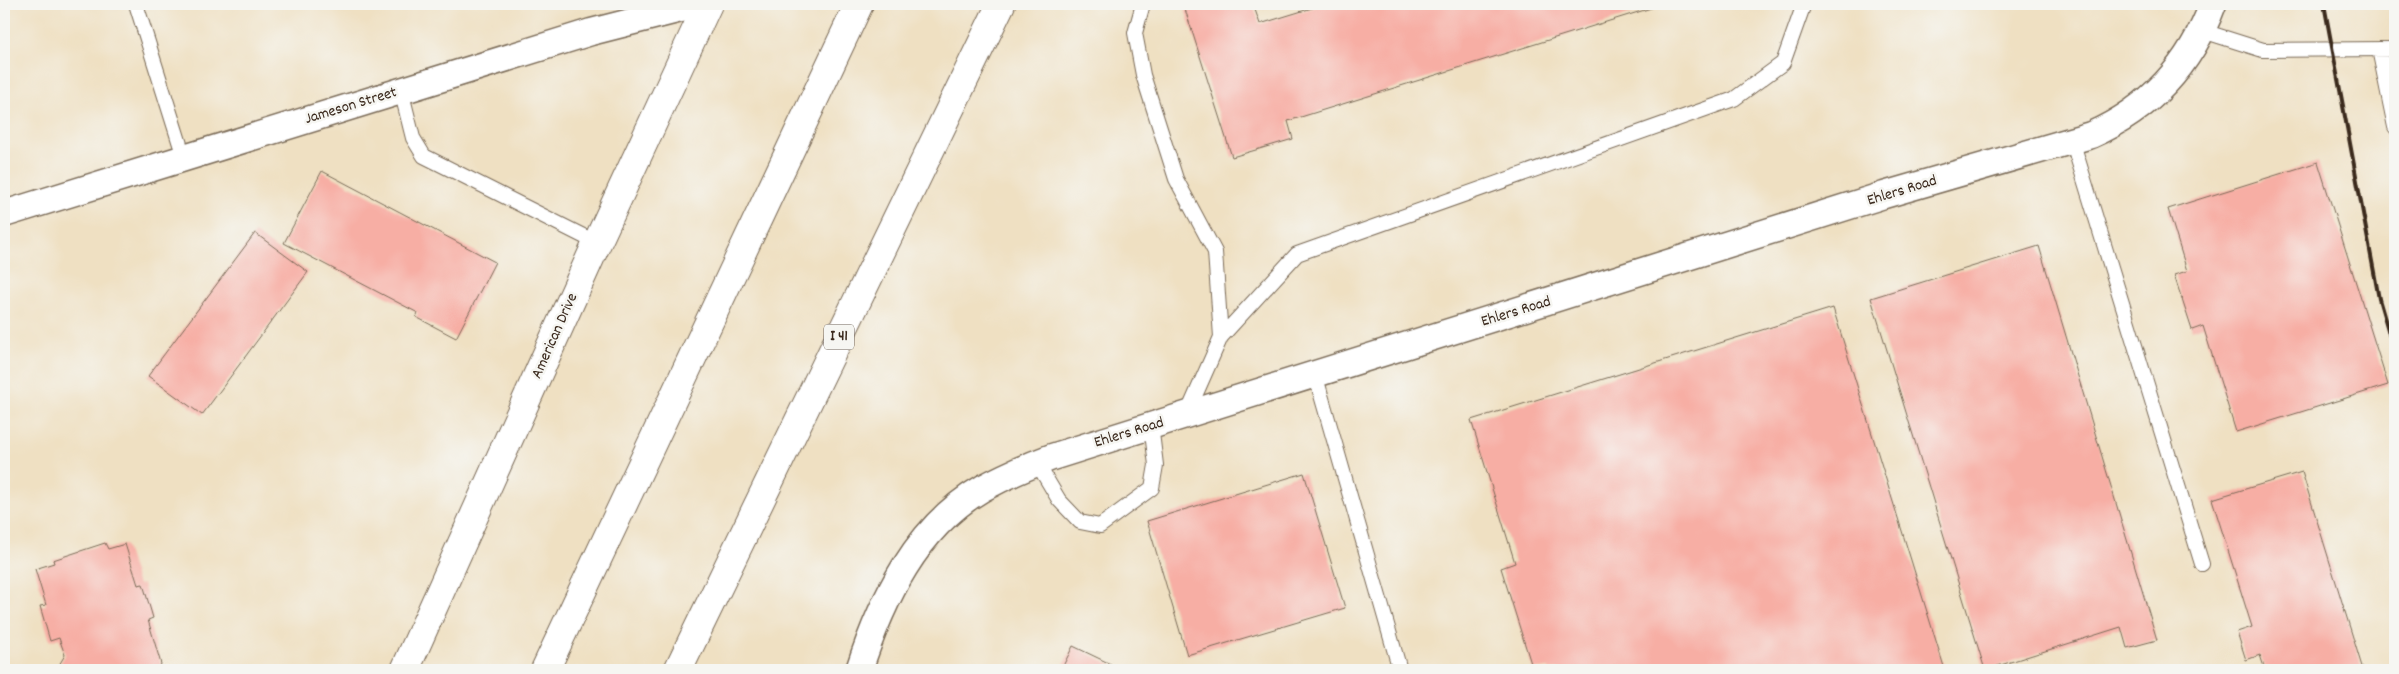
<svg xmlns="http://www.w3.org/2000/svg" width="2399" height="674" viewBox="0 0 2399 674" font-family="Dekko,sans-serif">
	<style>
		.building { fill: #f7aea4 }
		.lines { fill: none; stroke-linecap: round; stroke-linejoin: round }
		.lane-casing { stroke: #7a6a57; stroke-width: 16 }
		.street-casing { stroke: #7a6a57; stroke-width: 29 }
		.secondary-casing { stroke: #7a6a57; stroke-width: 30 }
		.highway-casing { stroke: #7a6a57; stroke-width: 30 }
		.lane { stroke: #fff; stroke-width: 14 }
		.street { stroke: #fff; stroke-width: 26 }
		.secondary { stroke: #fff; stroke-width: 28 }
		.highway { stroke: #fff; stroke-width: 28 }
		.rail { stroke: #3b2a1e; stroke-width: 4 }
		.labels { text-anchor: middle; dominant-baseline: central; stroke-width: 5; stroke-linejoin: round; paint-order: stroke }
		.shield { fill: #f6f6f2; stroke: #73675e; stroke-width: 1 }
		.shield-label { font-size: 15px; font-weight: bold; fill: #3b2a1e }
		.street-label { font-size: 16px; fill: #3b2a1e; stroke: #f6f6f2 }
	</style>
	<rect width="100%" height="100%" fill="#f6f6f2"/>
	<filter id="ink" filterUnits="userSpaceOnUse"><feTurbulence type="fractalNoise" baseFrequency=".02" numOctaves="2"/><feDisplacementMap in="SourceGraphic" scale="10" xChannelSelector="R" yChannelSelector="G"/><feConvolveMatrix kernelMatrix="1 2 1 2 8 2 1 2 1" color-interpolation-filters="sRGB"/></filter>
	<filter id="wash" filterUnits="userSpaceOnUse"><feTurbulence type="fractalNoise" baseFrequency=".0096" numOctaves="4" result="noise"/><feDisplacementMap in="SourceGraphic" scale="20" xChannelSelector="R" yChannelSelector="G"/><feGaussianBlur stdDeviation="1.12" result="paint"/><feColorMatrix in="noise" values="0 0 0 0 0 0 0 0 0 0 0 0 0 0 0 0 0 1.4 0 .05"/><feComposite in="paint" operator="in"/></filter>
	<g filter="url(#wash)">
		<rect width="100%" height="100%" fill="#efe0c2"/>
		<g id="blocks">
			<!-- building -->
			<path class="building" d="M1193,4h60l7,20 65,-20h339l-376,117 5,18 -61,18 -48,-151z
				M2318,162l70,223 -152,47 -33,-106 -11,4 -18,-55 13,-4 -19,-62z
				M322,171l173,91 -39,76 -40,-21 2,-4 -134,-70z
				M255,233l53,39 -106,143 -54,-39z
				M2039,246l118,394 -30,8 -6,-21 -136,43 -114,-372z
				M1833,308l112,362h-396v-2l-16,2 -32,-102 14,-5 -44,-143z
				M2302,472l61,198h-98l-5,-15 -14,5 -9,-28 15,-5 -40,-128z
				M1304,473l41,135 -158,47 -40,-134z
				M105,543l3,6 17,-5 13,41 5,-1 10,34 -5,2 13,44 -3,6h-102l9,-15 -6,-17 -9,3 -10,-35 6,-1 -11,-36 19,-6 -1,-3z
				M1073,646l50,24h-62z"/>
		</g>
	</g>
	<g filter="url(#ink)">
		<use href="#blocks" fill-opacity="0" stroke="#7a6a57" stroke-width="1"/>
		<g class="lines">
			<!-- lane casing -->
			<g class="lane-casing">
				<path id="lane" d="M136,4l48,153
					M1143,4l-8,29 8,42 33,104 39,73 6,85
					M2203,31l60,19 132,-1
					M2379,49l16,78
					M401,90l12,48 11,18 173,87
					M2072,140l130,424
					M1315,374l85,296
					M1187,414l34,-77 76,-83 437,-155 49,-36 21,-59
					M1037,463l22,37 21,22 20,4 52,-38 4,-23 -5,-40"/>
			</g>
			<!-- street casing -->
			<g class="street-casing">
				<path id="street" d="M4,214l587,-182 110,-28
					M859,670c23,-70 57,-143 124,-182 22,-12 45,-22 69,-31l832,-262 207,-60c59,-26 100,-71 122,-131"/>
			</g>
			<!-- secondary casing -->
			<g class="secondary-casing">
				<path id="secondary" d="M405,670l186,-414 117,-252"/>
			</g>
			<!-- highway casing -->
			<g class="highway-casing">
				<path id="highway" d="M545,670l314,-666
					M678,670l323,-666"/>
			</g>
			<!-- lane -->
			<use href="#lane" class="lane"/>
			<!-- street -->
			<use href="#street" class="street"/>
			<!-- secondary -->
			<use href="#secondary" class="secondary"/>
			<!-- highway -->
			<use href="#highway" class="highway"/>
			<!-- rail -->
			<path class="rail" d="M2324,4l55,295 16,55"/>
		</g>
	</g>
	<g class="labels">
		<!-- shield labels -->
		<rect class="shield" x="824" y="324.5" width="30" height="25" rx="4"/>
		<g class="shield-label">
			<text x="839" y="337">I 41</text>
		</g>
		<!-- street labels -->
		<g class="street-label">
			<text transform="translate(351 106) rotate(-17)">Jameson Street</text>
			<text transform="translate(1902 191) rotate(-17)">Ehlers Road</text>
			<text transform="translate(1516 312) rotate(-17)">Ehlers Road</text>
			<text transform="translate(555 336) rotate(-66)">American Drive</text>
			<text transform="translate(1129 433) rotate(-17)">Ehlers Road</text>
		</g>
	</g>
	<!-- margin -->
	<rect width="2399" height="674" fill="none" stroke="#f6f6f2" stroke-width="20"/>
</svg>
